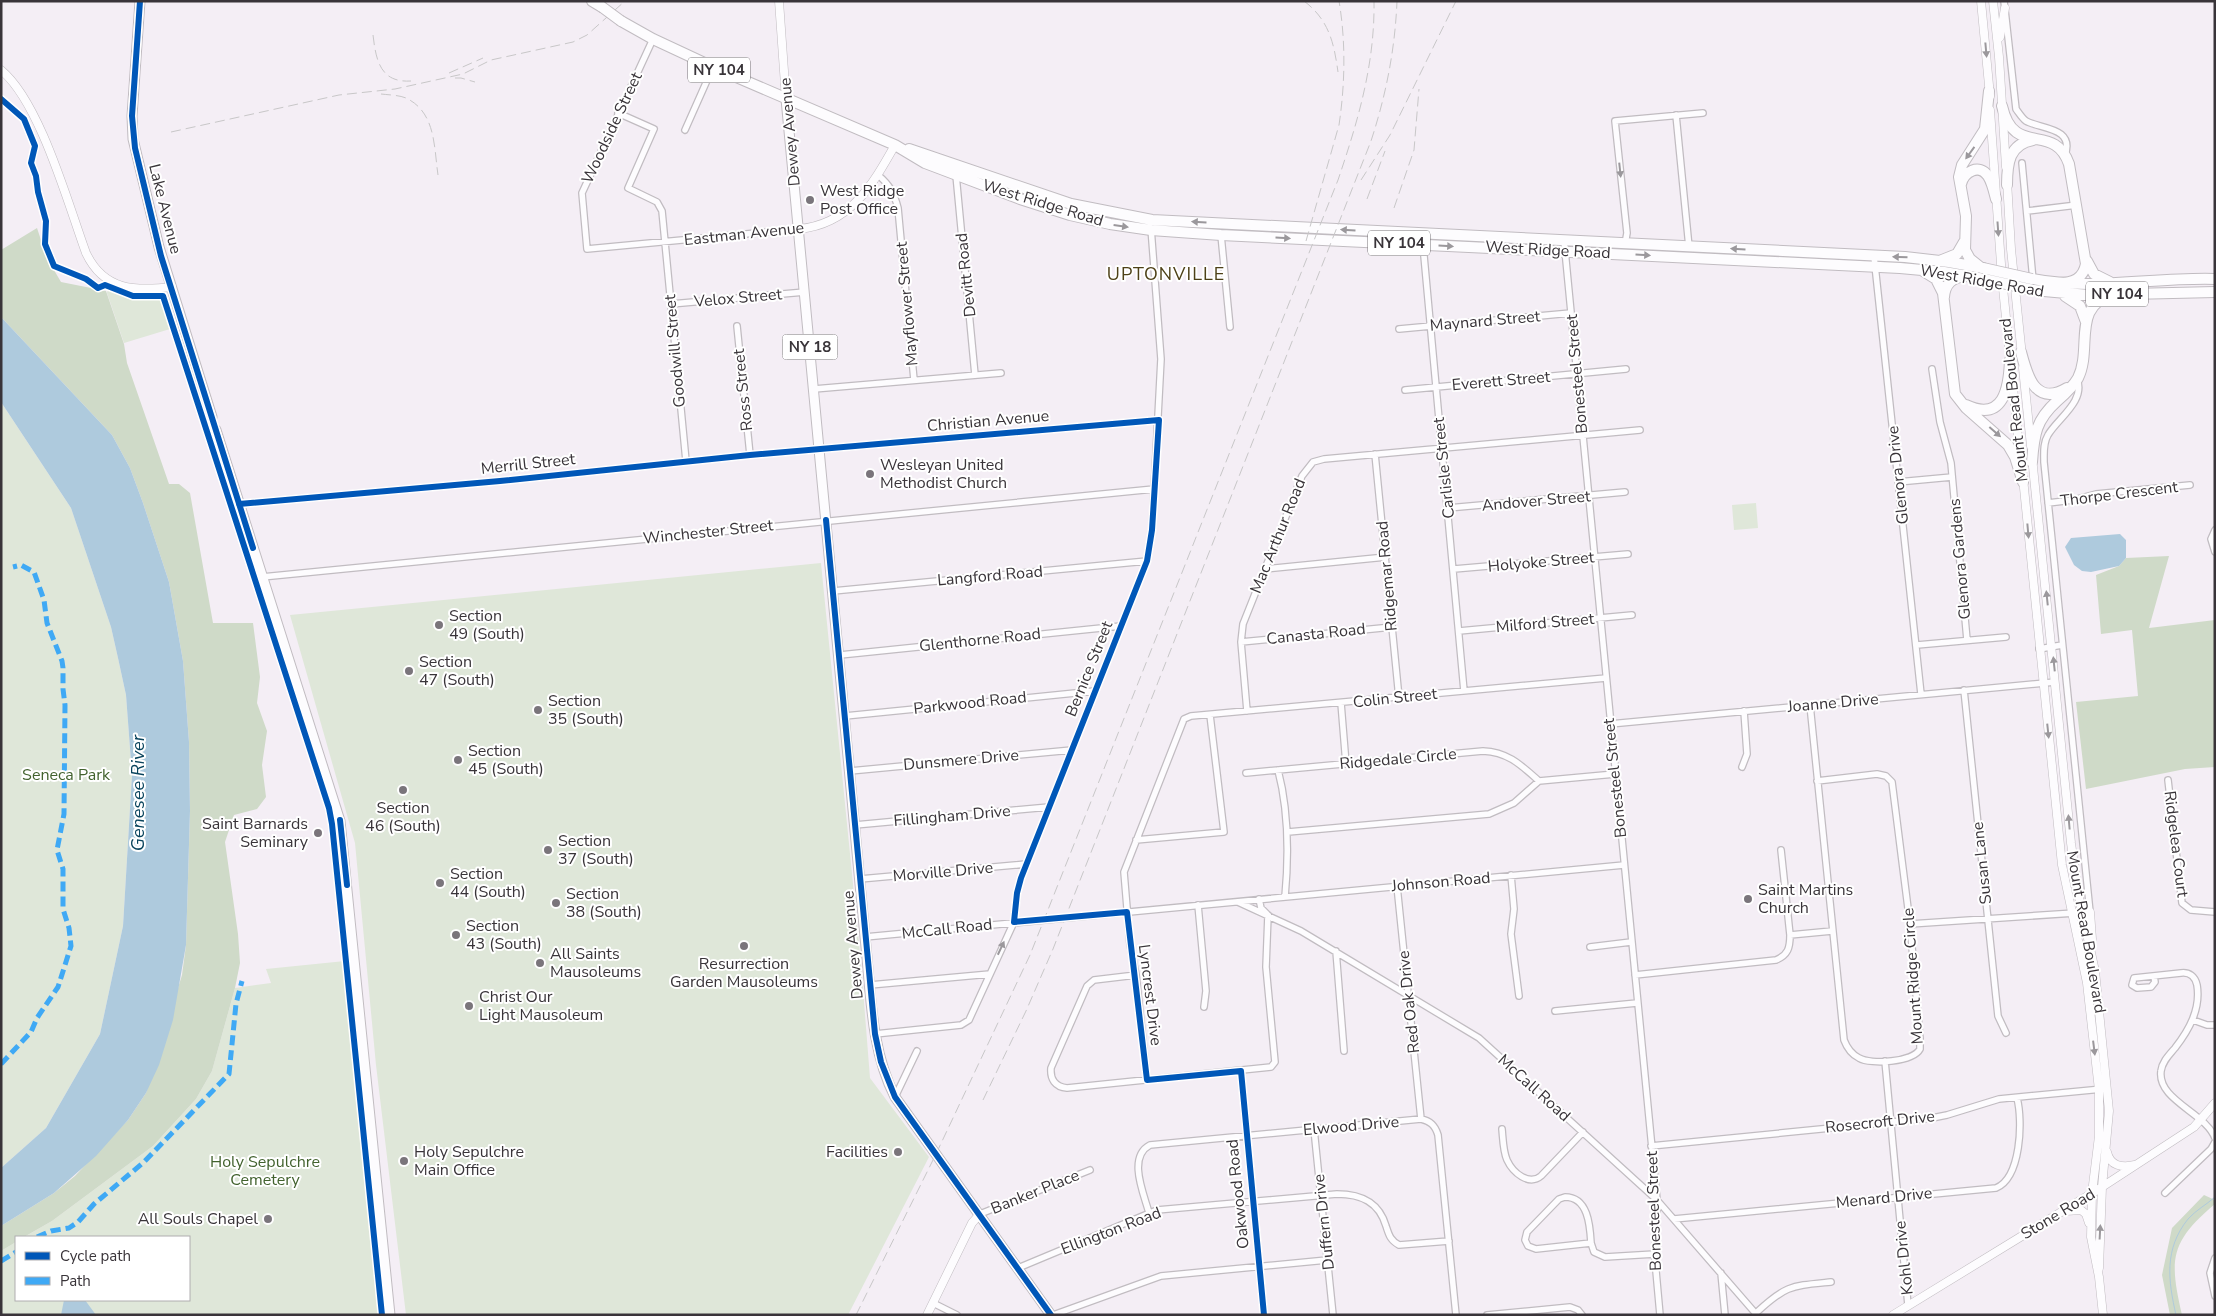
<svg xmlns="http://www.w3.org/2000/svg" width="2216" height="1316" viewBox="0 0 2216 1316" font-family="'Nunito Sans',sans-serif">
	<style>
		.green { fill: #dfe7d9 }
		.forest { fill: #cfdac8 }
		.water { fill: #aecadd }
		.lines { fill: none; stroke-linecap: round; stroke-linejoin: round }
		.stream { stroke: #aecadd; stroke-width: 1 }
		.street-casing { stroke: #c1bcc1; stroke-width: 8 }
		.secondary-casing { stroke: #c1bcc1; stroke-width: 9 }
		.primary-casing { stroke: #c1bcc1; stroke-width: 11 }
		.highway-casing { stroke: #c1bcc1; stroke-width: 12 }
		.street { stroke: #fdfcfe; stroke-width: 5.5 }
		.secondary { stroke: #fdfcfe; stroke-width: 8 }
		.primary { stroke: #fdfcfe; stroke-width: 9 }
		.highway { stroke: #fdfcfe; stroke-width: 10 }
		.rail { stroke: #c8c7c8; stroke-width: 1; stroke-dasharray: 10 5; stroke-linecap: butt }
		.highway-bridge-casing { stroke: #c1bcc1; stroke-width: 12; stroke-linecap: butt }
		.highway-bridge { stroke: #fdfcfe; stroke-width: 10 }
		.quiet { stroke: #3fa9f5; stroke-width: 5; stroke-dasharray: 10 5; stroke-linecap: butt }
		.cycleway-casing { stroke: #fff; stroke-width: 9 }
		.cycleway { stroke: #0057b8; stroke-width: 6 }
		.oneway { fill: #9b989c }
		.poi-dot { fill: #7a757b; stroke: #fff; stroke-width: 2 }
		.labels { text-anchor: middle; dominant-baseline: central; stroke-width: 4; stroke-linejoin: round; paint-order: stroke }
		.shield { fill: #fff; stroke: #747174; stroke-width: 1 }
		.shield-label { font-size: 15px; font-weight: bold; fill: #393439 }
		.street-label { font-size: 16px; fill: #393439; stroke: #fff }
		.poi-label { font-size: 16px; fill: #393439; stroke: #fff; text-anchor: start }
		.park-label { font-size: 16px; fill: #42622e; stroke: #fff }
		.neighbourhood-label { font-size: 18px; letter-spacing: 1px; fill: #4d4017; stroke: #fff }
		.water-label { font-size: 18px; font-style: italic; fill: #08435c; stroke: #fff }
	</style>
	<rect width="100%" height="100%" fill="#f4eef5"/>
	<!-- green -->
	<path class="green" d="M108,289l22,8 31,-1 9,33 -46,14 -17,-50z
		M1,402l70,106 40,119 7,31 8,37 6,80 -9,151 -23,108 -54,94 -45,40z
		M1756,503l2,25 -24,2 -2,-25z
		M821,563l40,401 9,114 59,79 -81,158h-442l-30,-250 -21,-222 -65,-228z
		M345,961l33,354h-377v-64l15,-9v58h173v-63h-165l28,-16 101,-75 43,-47 16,-28 23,-83 36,-5 -5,-14z"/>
	<!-- forest -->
	<path class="forest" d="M37,228l10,30 14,24 45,9 18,53 3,19 42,121h10l11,9 23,130h40l7,54 -3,26 10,28 -5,34 4,32 -9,12 -23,6 -9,27 13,92 2,29 -5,25 -23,83 -16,28 -43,47 -101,75 -28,16h-8v5l-15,9v-25l53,-33 21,-17 53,-56 18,-27 36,-118 4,-30 4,-134 -1,-69 -6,-81 -14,-79 -26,-79 -13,-35 -18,-33 -111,-118v-67z
		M2169,556l-20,72 66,-8v147l-30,2 -99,20 -10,-87 62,-6 -6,-66 -31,4 -5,-59 23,-9 7,-8z
		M2204,1195l11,5v4c-45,38 -46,55 -33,111h-12l-8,-40 10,-47z"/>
	<!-- water -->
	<path class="water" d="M1,317l111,118 18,33 13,35 26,79 14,79 6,81 1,69 -4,134 -13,75 -14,45 -13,28 -18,27 -32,36 -42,37 -53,33v-58l45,-40 54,-94 23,-108 9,-151 -6,-80 -8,-37 -7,-31 -40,-119 -70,-106z
		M2120,534l6,6v18l-7,8 -28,6 -9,-1 -8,-6 -9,-18 6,-9z
		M64,1300h21l11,15h-35z"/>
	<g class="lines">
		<!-- stream -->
		<path class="stream" d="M2176,1315c-8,-35 -12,-66 12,-96 8,-9 18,-14 27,-22v-9"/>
		<!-- street casing -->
		<g class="street-casing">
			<path id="street" d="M2004,1l12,108c3,4 6,9 10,12 14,8 49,6 39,34
				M653,39l-71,154 5,56 212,-20
				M618,113l36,16 -26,59 29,14 5,9 24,250
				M1676,115l13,132
				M685,130l28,-63
				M2022,163l11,117
				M878,175c12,10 16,18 20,33l16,172
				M956,175l19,200
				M2027,211l50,-6
				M1221,235l9,92
				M1564,240l93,960 -2,60 5,55
				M1625,244l2,-11 -12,-112 88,-8
				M1423,245l41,446
				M1874,256l47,438
				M671,304l134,-12
				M737,326l13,129
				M1399,329l172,-16
				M1932,369l8,53 11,41 16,177
				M814,389l187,-16
				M1405,390l221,-21
				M1375,454l24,244
				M1898,482l54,-5
				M2048,503l25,-3 23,-6 94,-9
				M239,504l261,-23 250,-26 409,-35
				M1448,508l177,-16
				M2215,530l-4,9 4,13
				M1264,569l122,-12
				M1454,569l174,-15
				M262,577l892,-88
				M833,591l314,-30
				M1459,631l173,-16
				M1241,642l151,-15
				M1917,645l89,-8
				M2039,649l23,-4
				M840,655l281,-29
				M1964,690l34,326 8,17
				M1341,703l5,61
				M1810,705l34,335c3,8 7,14 15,18 12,7 54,4 61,-9v-10l-10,-115 -18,-142 -6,-6 -9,-2 -60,7
				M1247,711l-6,-69 2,-18 59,-148 11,-14 11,-3 316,-29
				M845,716l250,-25
				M1610,724l445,-42
				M1742,767l5,-13 -3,-43
				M1278,770c11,42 11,84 7,127
				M850,771l222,-21
				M1246,773l237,-22c25,1 38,14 56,30l76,-7
				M2168,780l14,123 9,7 24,2
				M855,825l194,-18
				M1288,832l201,-18 25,-11 25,-22
				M1136,840l88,-8 -14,-117
				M1511,875l3,34 -3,25 8,62
				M860,879l166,-15
				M1397,886l24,233
				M1259,899l2,9 6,6
				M1238,902l63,29 178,107 178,162 100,115
				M1198,905l8,86 -2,16
				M1910,924l180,-12 -46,-450c0,-9 -1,-19 4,-27 9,-16 38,-34 29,-56
				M1790,935l42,-4
				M865,937l759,-72
				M1590,947l41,-5
				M1336,951l8,100
				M1136,975l-42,5 -7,6 -36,82c-1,11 4,19 16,20l204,-21 4,-5 -9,-95 2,-52
				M1635,975l141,-15c12,-5 14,-12 14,-25l-9,-85
				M2154,976l1,6 -4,5 -14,1 -5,-3 2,-7 47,-5c8,-1 14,3 16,12 4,24 -8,45 -22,63 -6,7 -13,14 -14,23 -4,29 45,42 54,67
				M870,985l120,-11
				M1555,1011l82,-8
				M2193,1020l14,5h8
				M875,1034l86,-9 8,-5 45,-98 3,-29 4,-15 126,-317 5,-31 9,-171 -10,-131
				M1885,1061l23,244
				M1241,1071l23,244
				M1147,1080l-11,-105 -6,-31 -6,-72 60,-153 7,-3 415,-38
				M895,1097l22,-46
				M1314,1129l19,186
				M1502,1129c1,10 1,22 5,31 6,13 22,26 34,16l42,-44
				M1651,1146l281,-28 15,-3 52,-16 103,-10
				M2165,1193l46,-44 4,-7
				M1565,1197c23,0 25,28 26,46l-55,6 -8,-3 -3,-6 2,-8 32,-33z
				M1149,1213c-5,-19 -22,-56 1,-68l271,-26c9,2 14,6 17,16l18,180
				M980,1214l110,-44
				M1674,1219l322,-31c25,-10 27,-67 21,-90
				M1591,1243l3,9 11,5 50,-3
				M2215,1258l-5,15 5,23
				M1018,1268l139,-58 180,-16c24,0 42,8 49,32 3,9 4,14 13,19l50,-4
				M1721,1273l4,42
				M933,1303l24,12
				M1756,1313c30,-28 35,-27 75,-31
				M1053,1315l108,-39 166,-16
				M1487,1315l83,-8 8,3 4,5"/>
		</g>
		<!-- secondary casing -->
		<g class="secondary-casing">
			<path id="secondary" d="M779,1l7,98
				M1981,1l9,95
				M1993,1l6,56 7,110
				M2000,37l5,-29
				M1,70c39,32 67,134 85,183 18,38 49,38 86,34
				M1990,110l12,168 19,189
				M2007,181l4,68 11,107
				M799,229c51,-5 73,-43 96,-84
				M2023,368l8,78
				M2032,457l39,386 7,50 17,78 14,140 -7,76 -3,81
				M2023,478l39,387 25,118 12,107v46l-7,57 -1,44 8,40 4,38
				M2090,912l2,27
				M2107,1152c3,14 15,16 28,13
				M2066,1211l15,-1 5,4 3,9
				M927,1315l45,-92 8,-9
				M1893,1315l209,-128 92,-60 21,-24"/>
		</g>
		<!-- primary casing -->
		<g class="primary-casing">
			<path id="primary" d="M140,1l-8,115 1,23 26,108 53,170
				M786,99l79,838c6,54 5,111 30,160l156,218
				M216,430l124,391 50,494"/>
		</g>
		<!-- highway casing -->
		<g class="highway-casing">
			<path id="highway" d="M592,1l10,6
				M621,21l32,18 60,28 182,78 30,18 95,36 50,16 40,9 41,6 70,5 679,33 44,4 40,7
				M2002,106c12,53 52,15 67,58l17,100c-3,15 -13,19 -27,19
				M909,149l162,55 81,16 753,37 44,5 34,6
				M1961,184c3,-12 18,-21 27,-8 4,6 6,15 8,23
				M2007,185c0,-21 2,-41 26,-45
				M1942,260l15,-6 7,-12
				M2087,261l7,13 16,8
				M1980,267l-10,-8 -5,-9 1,-34 -7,-39 3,-12 23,-36 4,-38
				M1923,271l13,8 7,14 12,101 11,14 42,37 7,12 8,25
				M2032,279c61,12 122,-2 183,0
				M2033,290l55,5 127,-3
				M2065,296l15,10 6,16
				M1944,297c1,-13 8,-19 20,-21
				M2021,352c6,23 14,55 46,36
				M1966,405c38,18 43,-18 44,-45
				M2032,462c2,-28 4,-42 25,-61 8,-7 16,-14 21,-23 15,-30 -8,-73 37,-84"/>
		</g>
		<!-- street -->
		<use href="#street" class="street"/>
		<!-- secondary -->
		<use href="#secondary" class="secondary"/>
		<!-- primary -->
		<use href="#primary" class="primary"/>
		<!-- highway -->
		<use href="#highway" class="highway"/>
		<!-- rail -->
		<path class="rail" d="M1304,1c25,19 30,42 34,71
			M373,35c3,25 7,48 38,46
			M449,73l34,-15
			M455,78h6l14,4
			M381,94c8,1 20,1 27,5 28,15 26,49 30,76
			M171,132l168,-37 56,-6 68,-15 28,-14 82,-18 14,-7 38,-34
			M1361,180l29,-45 66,-134
			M1367,199l18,-48
			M1394,208l20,-58 5,-61
			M1306,241l33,-116c6,-40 7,-83 0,-124
			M983,1100l43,-89 27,-62 318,-808c15,-46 24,-91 26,-140
			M856,1315l80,-161 94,-199 308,-775c20,-59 37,-116 36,-179"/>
		<!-- highway-bridge casing -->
		<g class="highway-bridge-casing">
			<path id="highway-bridge" d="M602,7l19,14
				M1983,268l49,11
				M1984,279l49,11"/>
		</g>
		<!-- highway-bridge -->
		<use href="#highway-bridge" class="highway-bridge"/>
		<!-- quiet -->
		<path class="quiet" d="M1,1064l30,-32 6,-14 21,-31 13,-41 -2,-18 -6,-19v-40l-6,-19 7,-36 1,-109 -2,-16v-21l-1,-7 -15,-38 -3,-23 -10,-28 -13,-7 -8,2
			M37,1237l14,-6 18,-3 9,-6 16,-18 50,-42 85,-88 7,-70 6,-23
			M1,1261l15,-9"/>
		<!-- cycleway casing -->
		<g class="cycleway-casing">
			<path id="cycleway" d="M140,1l-8,115 3,32 26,108 92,292
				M1,99l23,20 11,27 -4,17 5,13 2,16 8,29 -1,23 9,22 32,13 12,9 7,-3 28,11h30l166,512 3,16 50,491
				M239,504l261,-23 250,-26 409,-35 -7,110 -5,31 -126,317 -4,15 -3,29 113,-10 20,168 94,-9 23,244
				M826,520l49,514 6,28 14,35 156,218
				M340,820l7,65"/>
		</g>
		<!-- cycleway -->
		<use href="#cycleway" class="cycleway"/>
	</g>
	<!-- one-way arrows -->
	<defs><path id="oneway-solid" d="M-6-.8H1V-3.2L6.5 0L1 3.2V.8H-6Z" transform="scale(1.25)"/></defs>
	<g class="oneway">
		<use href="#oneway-solid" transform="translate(1986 50) rotate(85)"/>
		<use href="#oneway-solid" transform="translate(1970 153) rotate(126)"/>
		<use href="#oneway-solid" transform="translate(1620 170) rotate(84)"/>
		<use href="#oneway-solid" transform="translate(1199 222) rotate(-177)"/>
		<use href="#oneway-solid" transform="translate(1121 226) rotate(8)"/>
		<use href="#oneway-solid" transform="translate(1998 229) rotate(86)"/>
		<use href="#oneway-solid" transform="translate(1348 230) rotate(-177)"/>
		<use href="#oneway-solid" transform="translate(1283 238) rotate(3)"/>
		<use href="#oneway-solid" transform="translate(1446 246) rotate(3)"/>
		<use href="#oneway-solid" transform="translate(1738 249) rotate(-177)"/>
		<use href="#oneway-solid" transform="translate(1643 255) rotate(3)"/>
		<use href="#oneway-solid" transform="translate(1900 257) rotate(-178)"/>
		<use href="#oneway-solid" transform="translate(1995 432) rotate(41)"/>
		<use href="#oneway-solid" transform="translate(2028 531) rotate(85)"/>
		<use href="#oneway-solid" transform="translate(2047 598) rotate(-96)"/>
		<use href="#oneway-solid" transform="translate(2054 664) rotate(-96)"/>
		<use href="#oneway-solid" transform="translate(2048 731) rotate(84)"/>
		<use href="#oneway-solid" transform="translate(2069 822) rotate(-95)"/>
		<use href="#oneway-solid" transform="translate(1001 948) rotate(-65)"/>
		<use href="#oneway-solid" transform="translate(2094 1048) rotate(83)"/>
		<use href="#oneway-solid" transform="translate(2100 1232) rotate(-87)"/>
	</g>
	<!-- markers -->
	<g class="poi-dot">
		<circle cx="810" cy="200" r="5"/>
		<circle cx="870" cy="474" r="5"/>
		<circle cx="439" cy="625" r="5"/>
		<circle cx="409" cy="671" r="5"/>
		<circle cx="538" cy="710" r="5"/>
		<circle cx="458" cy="760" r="5"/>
		<circle cx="403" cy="790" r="5"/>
		<circle cx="318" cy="833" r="5"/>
		<circle cx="548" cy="850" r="5"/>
		<circle cx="440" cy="883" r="5"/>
		<circle cx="1748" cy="899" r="5"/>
		<circle cx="556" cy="903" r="5"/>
		<circle cx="456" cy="935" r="5"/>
		<circle cx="744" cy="946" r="5"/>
		<circle cx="540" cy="963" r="5"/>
		<circle cx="469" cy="1006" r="5"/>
		<circle cx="898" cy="1152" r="5"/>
		<circle cx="404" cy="1161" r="5"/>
		<circle cx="268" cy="1219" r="5"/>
	</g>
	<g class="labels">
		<!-- shield labels -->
		<g class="shield">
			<rect x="688" y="57.5" width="62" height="25" rx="4"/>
			<rect x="1368" y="230.5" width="62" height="25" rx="4"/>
			<rect x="2086" y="281.5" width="62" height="25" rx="4"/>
			<rect x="782.5" y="334.5" width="55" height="25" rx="4"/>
		</g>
		<g class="shield-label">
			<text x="719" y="70">NY 104</text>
			<text x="1399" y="243">NY 104</text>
			<text x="2117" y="294">NY 104</text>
			<text x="810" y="347">NY 18</text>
		</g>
		<!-- street labels -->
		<g class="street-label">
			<text transform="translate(612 128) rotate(-65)">Woodside Street</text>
			<text transform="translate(790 132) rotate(-95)">Dewey Avenue</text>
			<text transform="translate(1043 203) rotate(17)">West Ridge Road</text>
			<text transform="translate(165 209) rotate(76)">Lake Avenue</text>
			<text transform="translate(744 234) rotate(-6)">Eastman Avenue</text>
			<text transform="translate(1548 250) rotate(3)">West Ridge Road</text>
			<text transform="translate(966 275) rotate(-96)">Devitt Road</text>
			<text transform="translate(1982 281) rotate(10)">West Ridge Road</text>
			<text transform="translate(738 298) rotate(-5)">Velox Street</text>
			<text transform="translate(907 304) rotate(-95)">Mayflower Street</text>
			<text transform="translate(1485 321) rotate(-5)">Maynard Street</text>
			<text transform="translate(675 351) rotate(-95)">Goodwill Street</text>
			<text transform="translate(1577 374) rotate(-95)">Bonesteel Street</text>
			<text transform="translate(1501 381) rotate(-5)">Everett Street</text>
			<text transform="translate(743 390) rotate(-96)">Ross Street</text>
			<text transform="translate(2014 400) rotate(-96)">Mount Read Boulevard</text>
			<text transform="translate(988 421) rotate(-5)">Christian Avenue</text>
			<text transform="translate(528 464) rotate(-6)">Merrill Street</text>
			<text transform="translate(1444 468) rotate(-96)">Carlisle Street</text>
			<text transform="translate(1898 475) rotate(-96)">Glenora Drive</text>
			<text transform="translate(2119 494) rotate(-7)">Thorpe Crescent</text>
			<text transform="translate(1536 501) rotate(-5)">Andover Street</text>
			<text transform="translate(708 532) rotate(-6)">Winchester Street</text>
			<text transform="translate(1278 536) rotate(-68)">Mac Arthur Road</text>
			<text transform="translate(1960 559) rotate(-95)">Glenora Gardens</text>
			<text transform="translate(1541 562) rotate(-5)">Holyoke Street</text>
			<text transform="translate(990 576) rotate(-5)">Langford Road</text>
			<text transform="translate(1387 576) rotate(-95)">Ridgemar Road</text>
			<text transform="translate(1545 623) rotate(-5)">Milford Street</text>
			<text transform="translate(1316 634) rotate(-6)">Canasta Road</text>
			<text transform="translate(980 640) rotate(-6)">Glenthorne Road</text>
			<text transform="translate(1089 669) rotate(-68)">Bernice Street</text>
			<text transform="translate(1395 698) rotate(-6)">Colin Street</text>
			<text transform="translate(970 703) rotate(-6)">Parkwood Road</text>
			<text transform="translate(1833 703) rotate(-5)">Joanne Drive</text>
			<text transform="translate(1398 759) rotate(-5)">Ridgedale Circle</text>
			<text transform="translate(961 760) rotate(-5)">Dunsmere Drive</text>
			<text transform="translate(1615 778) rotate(-96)">Bonesteel Street</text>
			<text transform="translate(952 816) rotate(-5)">Fillingham Drive</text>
			<text transform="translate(2176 844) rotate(83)">Ridgelea Court</text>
			<text transform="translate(1982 863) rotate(-96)">Susan Lane</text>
			<text transform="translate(943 872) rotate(-5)">Morville Drive</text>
			<text transform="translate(1441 882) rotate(-5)">Johnson Road</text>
			<text transform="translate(947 929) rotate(-6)">McCall Road</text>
			<text transform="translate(2086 932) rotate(80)">Mount Read Boulevard</text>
			<text transform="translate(853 945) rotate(-95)">Dewey Avenue</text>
			<text transform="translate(1913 976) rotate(-94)">Mount Ridge Circle</text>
			<text transform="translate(1150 995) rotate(83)">Lyncrest Drive</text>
			<text transform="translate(1409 1002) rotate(-96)">Red Oak Drive</text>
			<text transform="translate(1534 1088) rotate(42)">McCall Road</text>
			<text transform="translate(1880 1122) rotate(-6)">Rosecroft Drive</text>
			<text transform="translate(1351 1126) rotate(-5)">Elwood Drive</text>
			<text transform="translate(1035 1192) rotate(-22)">Banker Place</text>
			<text transform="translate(1238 1194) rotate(-96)">Oakwood Road</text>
			<text transform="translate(1884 1198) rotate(-6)">Menard Drive</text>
			<text transform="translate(1654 1211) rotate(-92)">Bonesteel Street</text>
			<text transform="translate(2058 1214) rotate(-31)">Stone Road</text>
			<text transform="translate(1324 1222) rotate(-96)">Duffern Drive</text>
			<text transform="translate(1111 1231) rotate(-21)">Ellington Road</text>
			<text transform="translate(1904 1258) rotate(-96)">Kohl Drive</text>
		</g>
		<!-- poi labels -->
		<g class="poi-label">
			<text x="820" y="191">West Ridge<tspan x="820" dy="18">Post Office</tspan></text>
			<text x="880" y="465">Wesleyan United<tspan x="880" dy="18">Methodist Church</tspan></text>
			<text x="449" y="616">Section<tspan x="449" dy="18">49 (South)</tspan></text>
			<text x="419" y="662">Section<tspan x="419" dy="18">47 (South)</tspan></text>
			<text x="548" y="701">Section<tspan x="548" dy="18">35 (South)</tspan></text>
			<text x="468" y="751">Section<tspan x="468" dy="18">45 (South)</tspan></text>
			<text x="403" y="808" text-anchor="middle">Section<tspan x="403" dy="18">46 (South)</tspan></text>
			<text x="308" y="824" text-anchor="end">Saint Barnards<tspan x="308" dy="18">Seminary</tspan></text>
			<text x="558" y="841">Section<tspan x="558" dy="18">37 (South)</tspan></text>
			<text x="450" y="874">Section<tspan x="450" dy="18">44 (South)</tspan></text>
			<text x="1758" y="890">Saint Martins<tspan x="1758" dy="18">Church</tspan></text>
			<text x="566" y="894">Section<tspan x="566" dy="18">38 (South)</tspan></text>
			<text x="466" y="926">Section<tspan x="466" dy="18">43 (South)</tspan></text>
			<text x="550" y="954">All Saints<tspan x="550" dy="18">Mausoleums</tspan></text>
			<text x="744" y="964" text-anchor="middle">Resurrection<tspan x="744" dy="18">Garden Mausoleums</tspan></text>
			<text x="479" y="997">Christ Our<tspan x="479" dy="18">Light Mausoleum</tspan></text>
			<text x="414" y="1152">Holy Sepulchre<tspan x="414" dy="18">Main Office</tspan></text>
			<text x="888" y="1152" text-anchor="end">Facilities</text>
			<text x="258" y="1219" text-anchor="end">All Souls Chapel</text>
		</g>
		<!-- park labels -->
		<g class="park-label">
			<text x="66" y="775">Seneca Park</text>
			<text x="265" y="1162">Holy Sepulchre<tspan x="265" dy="18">Cemetery</tspan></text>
		</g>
		<!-- neighbourhood labels -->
		<g class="neighbourhood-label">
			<text x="1166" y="274">UPTONVILLE</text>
		</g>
		<!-- water labels -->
		<g class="water-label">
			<text transform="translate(138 793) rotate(-90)">Genesee River</text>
		</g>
	</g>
	<!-- border -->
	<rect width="2216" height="1316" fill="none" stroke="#393439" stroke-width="5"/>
	<!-- legend -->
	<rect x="15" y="1236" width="175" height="65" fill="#ffffff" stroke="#b0aeb0"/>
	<rect x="25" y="1252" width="25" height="8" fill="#0057b8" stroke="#b0aeb0"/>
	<text x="60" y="1261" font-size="15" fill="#393439">Cycle path</text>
	<rect x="25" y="1277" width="25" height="8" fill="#3fa9f5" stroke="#b0aeb0"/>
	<text x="60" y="1286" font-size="15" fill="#393439">Path</text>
</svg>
